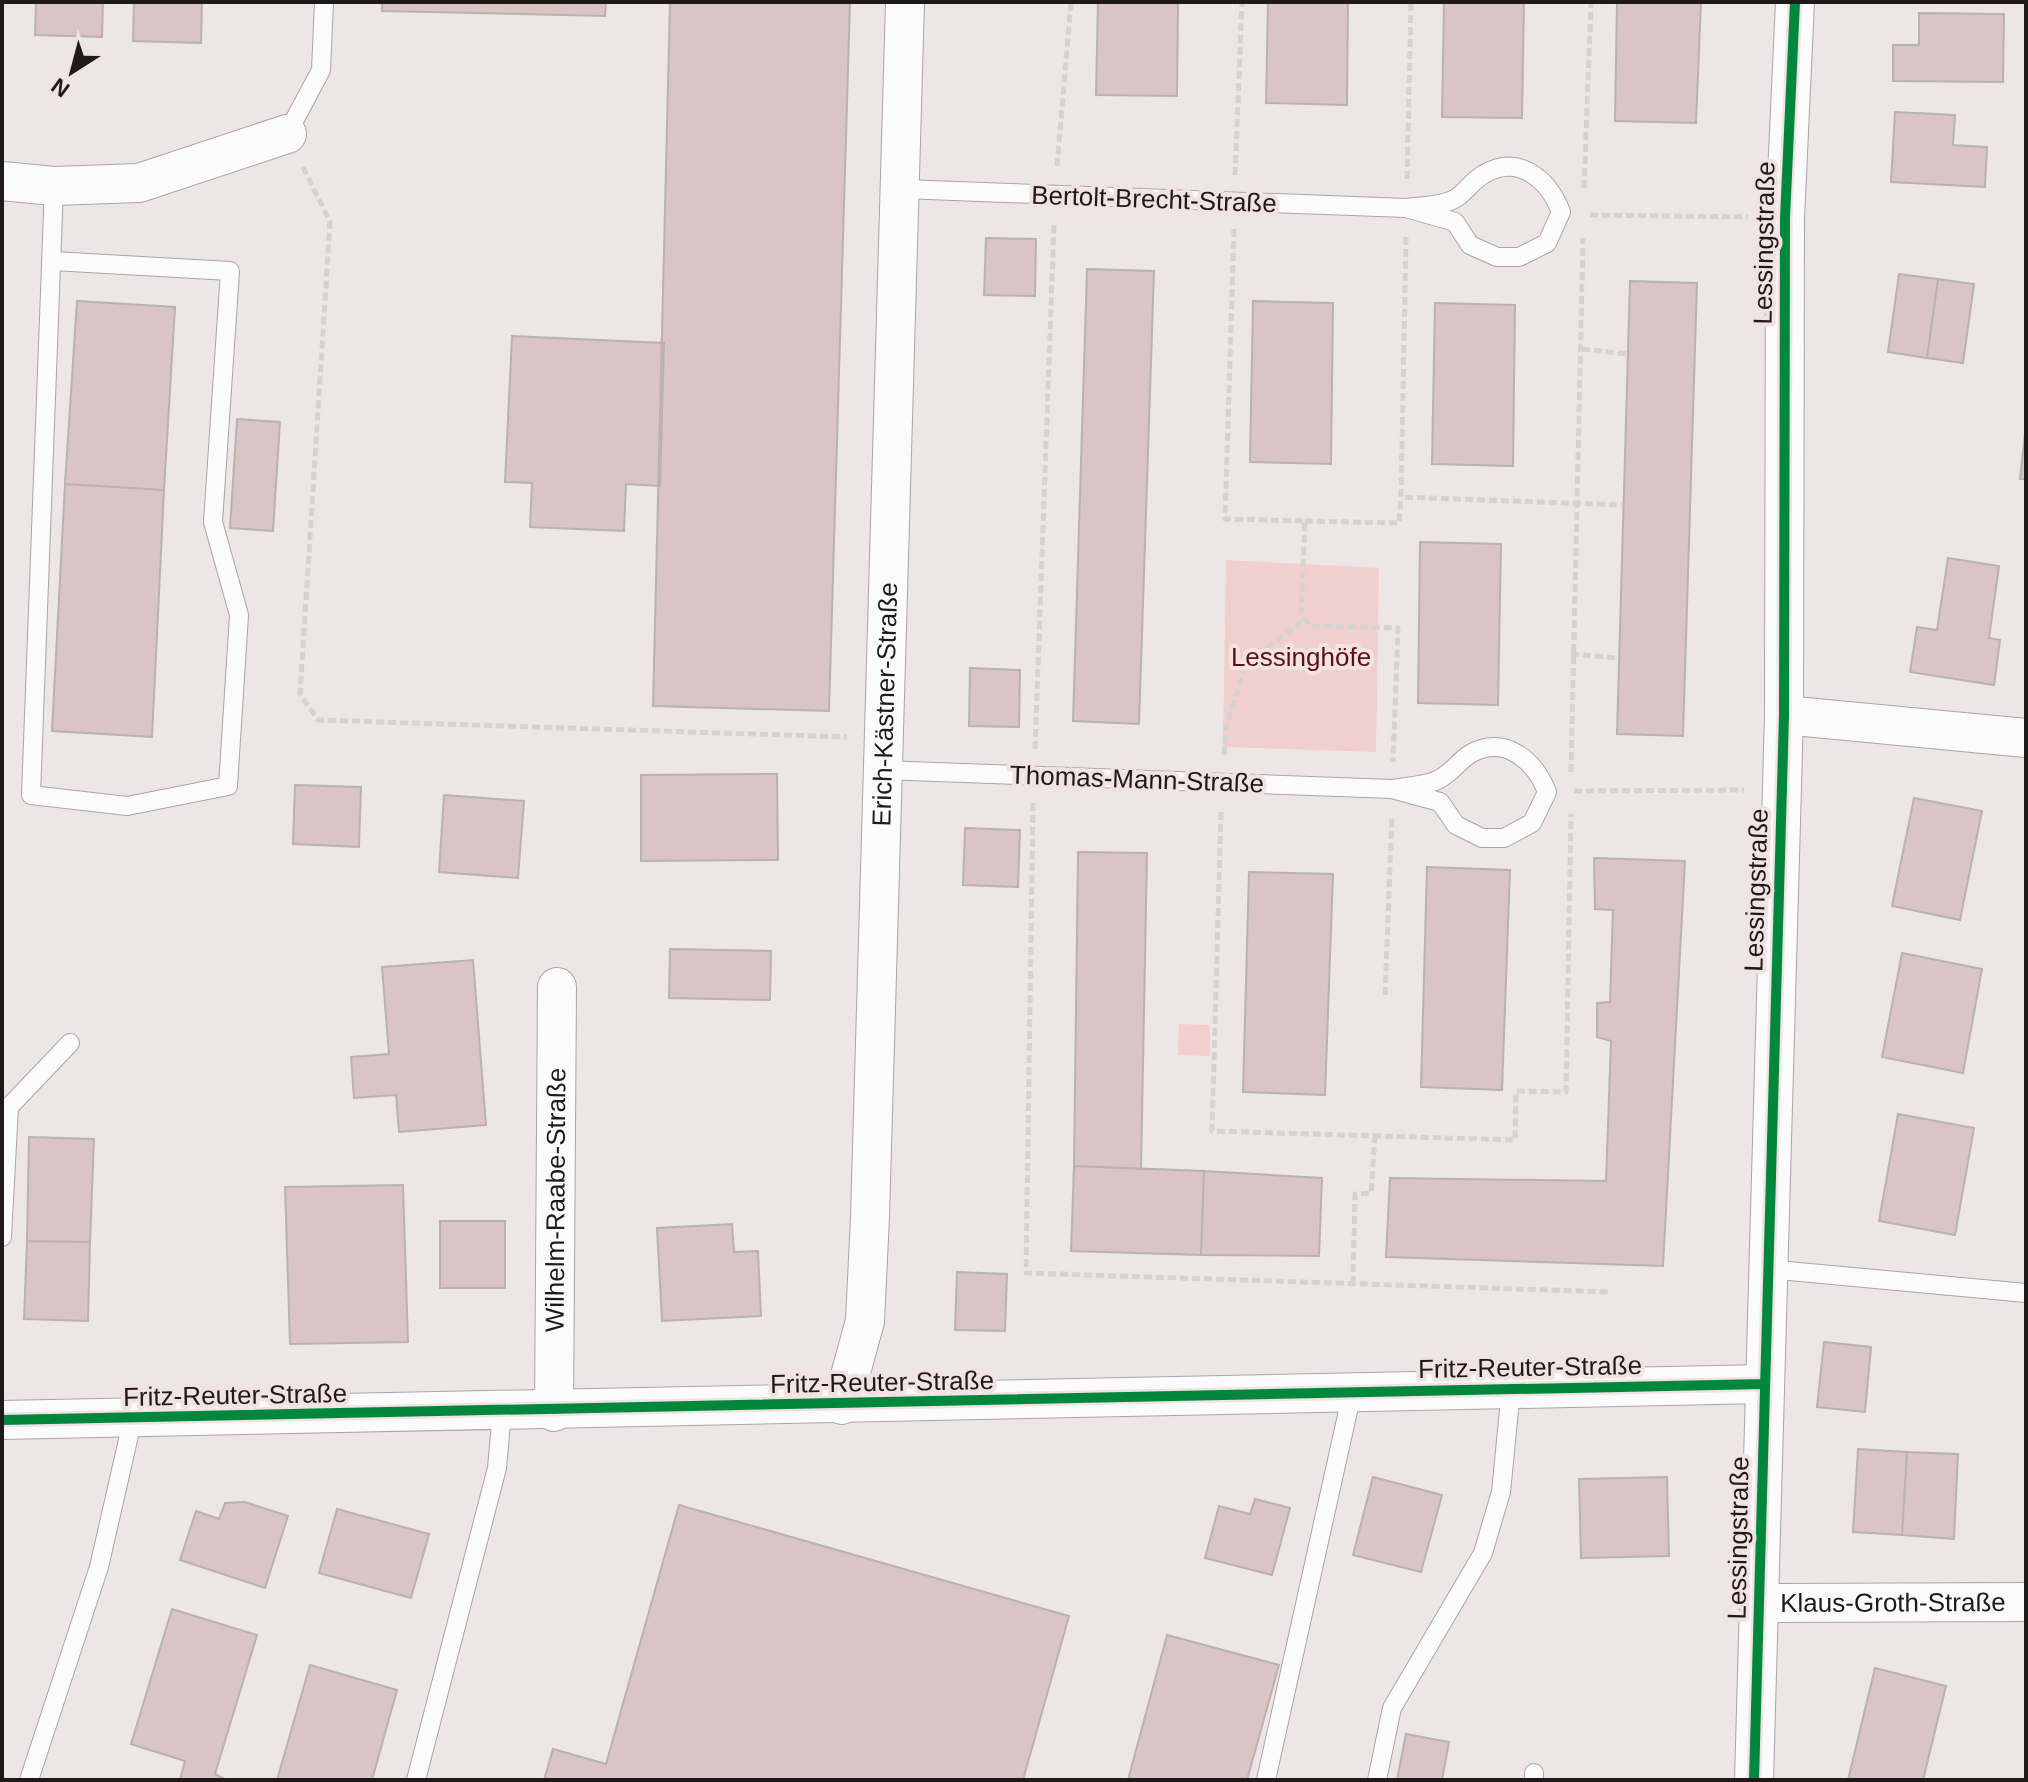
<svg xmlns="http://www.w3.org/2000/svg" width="2028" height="1782" viewBox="0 0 2028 1782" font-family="Arial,sans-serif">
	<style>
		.green { fill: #f1cfce }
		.building { fill: #dac5c4; stroke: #b8b2b2; stroke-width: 2 }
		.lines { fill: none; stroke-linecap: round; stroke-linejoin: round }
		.service-casing { stroke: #aaa5a5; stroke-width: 20 }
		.minor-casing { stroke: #aaa5a5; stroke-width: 40 }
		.path { stroke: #d5d2d2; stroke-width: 5; stroke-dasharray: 8 4; stroke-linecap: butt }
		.service { stroke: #fcfbfb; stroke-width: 18 }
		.minor { stroke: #fcfbfb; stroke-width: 38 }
		.cycleway-casing { stroke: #f1e3e2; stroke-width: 15 }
		.cycleway { stroke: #00873e; stroke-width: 10 }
		.labels { text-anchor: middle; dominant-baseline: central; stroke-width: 8; stroke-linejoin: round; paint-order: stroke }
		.street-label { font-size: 26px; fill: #1f1a1a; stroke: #f1e3e2 }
		.park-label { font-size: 26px; fill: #5e0e15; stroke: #f1e3e2 }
	</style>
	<rect width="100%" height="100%" fill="#eee6e6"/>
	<!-- green -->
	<path class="green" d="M1226,560l153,8 -3,184 -153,-5z
		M1179,1024l31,1v31l-32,-1z"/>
	<!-- building -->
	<path class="building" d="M36,2h67l-1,35 -67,-2z
		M134,2h68l-1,41 -68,-2z
		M382,2h224l-1,14 -223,-5z
		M670,2h180l-21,709 -176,-5z
		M1098,2h80l-1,94 -81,-1z
		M1268,2h80l-1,103 -81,-2z
		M1444,2h80l-2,116 -80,-1z
		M1617,2h84l-5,121 -81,-2z
		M1919,13l85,1 -1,68 -110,-1v-36h26z
		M1895,112l60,3 -2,30 34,2 -2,40 -94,-5z
		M986,238l50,1 -1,57 -51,-1z
		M1087,269l67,2 -15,453 -66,-3z
		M1899,274l39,5 -11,79 -39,-6z
		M1938,279l36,5 -11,79 -36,-5z
		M1630,281l67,2 -14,453 -66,-2z
		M77,301l98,6 -11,183 -99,-6z
		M1253,301l80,2 -2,161 -81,-2z
		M1435,303l80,2 -2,161 -81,-2z
		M512,336l152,7 -4,143 -34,-2 -2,47 -94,-4 2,-44 -27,-1z
		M237,419l43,3 -7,109 -43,-3z
		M2025,433h1v46h-6z
		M65,484l99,6 -12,247 -100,-6z
		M1420,542l81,2 -3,161 -80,-2z
		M1948,558l51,8 -10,72 11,2 -6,45 -84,-13 7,-45 20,3z
		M970,668l50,2 -1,57 -50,-1z
		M777,774l1,86 -137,1v-86z
		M295,785l66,2 -2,60 -66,-3z
		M444,795l80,6 -6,77 -79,-6z
		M1914,798l68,13 -22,109 -68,-14z
		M965,828l55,2 -2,57 -55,-2z
		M1078,852l69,1 -6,316 -67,-3z
		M1594,858l91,3 -22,405 -277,-9 4,-79 216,3 5,-140 -14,-4v-34l13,-1 3,-92 -18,-1z
		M1427,867l83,3 -8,220 -81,-3z
		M1249,872l84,2 -8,221 -82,-3z
		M670,949l101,2 -1,49 -101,-2z
		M1902,953l80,16 -19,104 -81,-16z
		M473,960l13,165 -87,7 -3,-37 -42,3 -3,-41 38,-3 -7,-87z
		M1898,1114l76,14 -19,107 -76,-14z
		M29,1137l65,2 -4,103 -63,-1z
		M1074,1166l130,5 -3,84 -130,-4z
		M1204,1171l118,7 -3,78 -118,-1z
		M403,1185l5,157 -118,2 -5,-157z
		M440,1221h65v67h-65z
		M732,1224l2,28 24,-1 3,65 -99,5 -5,-93z
		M27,1241l63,1 -2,79 -64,-2z
		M957,1272l50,2 -2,57 -50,-1z
		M1824,1342l47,5 -6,65 -48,-5z
		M1858,1449l49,3 -5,83 -49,-3z
		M1907,1452l51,2 -4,85 -52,-4z
		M1373,1477l69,18 -21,77 -68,-17z
		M1667,1477l2,79 -88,2 -2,-79z
		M1255,1499l35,9 -18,67 -67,-17 14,-52 31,8z
		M245,1502l43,14 -23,72 -85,-28 16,-49 23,8 6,-16z
		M679,1505l390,111 -46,164h-479l9,-31 53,15z
		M337,1509l92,25 -18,64 -92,-25z
		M172,1609l85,26 -42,139 11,6h-46l5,-19 -54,-17z
		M1167,1635l112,30 -32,115h-119z
		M310,1665l87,25 -25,90h-95z
		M1875,1668l71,18 -23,94h-75z
		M1406,1734l43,8 -7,38h-45z"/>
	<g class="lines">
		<!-- service casing -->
		<g class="service-casing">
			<path id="service" d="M287,134l34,-64 3,-68
				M902,189l504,19 49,14 15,23 27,12h22l28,-14 14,-31c-12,-31 -41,-59 -77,-38 -11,6 -18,18 -28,24 -12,8 -35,8 -50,10
				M53,261l177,10 -17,251 26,93 -11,171 -101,20 -96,-11 23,-609
				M882,770l510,19 48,13 16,23 26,13h22l28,-15 15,-31c-12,-31 -42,-58 -77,-38 -11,7 -18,18 -29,24 -12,8 -34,8 -49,11
				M2,1237l7,-130 61,-64
				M1767,1269l259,24
				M29,1780l70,-213 34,-149
				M416,1780l81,-312 5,-56
				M1266,1780l86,-387
				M1377,1780l15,-72 91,-155 18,-61 10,-102
				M1534,1780v-7"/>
		</g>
		<!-- minor casing -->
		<g class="minor-casing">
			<g id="minor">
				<path d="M2,181l52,5 85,-3 148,-49"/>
				<path d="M1784,715l242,23"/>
				<path id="s1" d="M842,1405l23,-84 5,-104 35,-1215"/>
				<path id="s2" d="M554,1412l3,-425"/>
				<path d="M2,1420l1762,-36"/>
				<path id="s3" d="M1759,1603l267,-1"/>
				<path d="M1754,1780l30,-1065 1,-497 10,-216"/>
			</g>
		</g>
		<!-- path -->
		<path class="path" d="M1057,166l14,-164
			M303,167l27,55 -30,472 18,26 529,17
			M1235,175l7,-173
			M1407,179l4,-177
			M1584,188l7,-186
			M1590,215l158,2
			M1234,229l-9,290 80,2 -4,93 9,12 88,2 -5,134
			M1406,237l-5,260 222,8
			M1582,349l46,5
			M1305,521l94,2 2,-26
			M1571,654l48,4
			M1035,749l19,-525
			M1224,755l2,-28 20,-63 59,-45
			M1571,772l12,-534
			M1574,791l170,-1
			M1033,803l-7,470 585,19
			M1221,812l-9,319 303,9 1,-49 50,1 5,-278
			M1385,995l7,-179
			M1353,1284l2,-90 16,-1 4,-56"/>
		<!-- service -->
		<use href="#service" class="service"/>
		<!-- minor -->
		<use href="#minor" class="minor"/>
		<!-- cycleway casing -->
		<g class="cycleway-casing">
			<path id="cycleway" d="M2,1420l1762,-36
				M1754,1780l30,-1065 1,-497 10,-216"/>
		</g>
		<!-- cycleway -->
		<use href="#cycleway" class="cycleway"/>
	</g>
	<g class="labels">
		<!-- street labels -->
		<g class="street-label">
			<text transform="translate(1154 199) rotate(2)">Bertolt-Brecht-Straße</text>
			<text transform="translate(1764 243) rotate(-89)">Lessingstraße</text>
			<text stroke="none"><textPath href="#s1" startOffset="704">Erich-Kästner-Straße</textPath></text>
			<text transform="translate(1137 779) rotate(2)">Thomas-Mann-Straße</text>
			<text transform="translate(1756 890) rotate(-88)">Lessingstraße</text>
			<text stroke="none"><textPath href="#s2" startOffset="212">Wilhelm-Raabe-Straße</textPath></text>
			<text transform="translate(1530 1367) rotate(-1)">Fritz-Reuter-Straße</text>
			<text transform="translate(882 1382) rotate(-1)">Fritz-Reuter-Straße</text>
			<text transform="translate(235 1395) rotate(-1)">Fritz-Reuter-Straße</text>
			<text transform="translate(1738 1538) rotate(-89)">Lessingstraße</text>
			<text stroke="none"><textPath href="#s3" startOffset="134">Klaus-Groth-Straße</textPath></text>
		</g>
		<!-- park labels -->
		<g class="park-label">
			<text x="1301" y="657">Lessinghöfe</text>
		</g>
	</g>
	<!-- border -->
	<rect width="2028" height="1782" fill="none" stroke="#1f1a1a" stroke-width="8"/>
	<!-- north arrow -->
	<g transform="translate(72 72) rotate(216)" stroke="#f1e3e2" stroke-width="6" paint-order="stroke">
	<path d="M0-6L14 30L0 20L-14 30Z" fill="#1f1a1a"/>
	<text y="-12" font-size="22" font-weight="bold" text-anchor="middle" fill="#1f1a1a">N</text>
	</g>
</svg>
